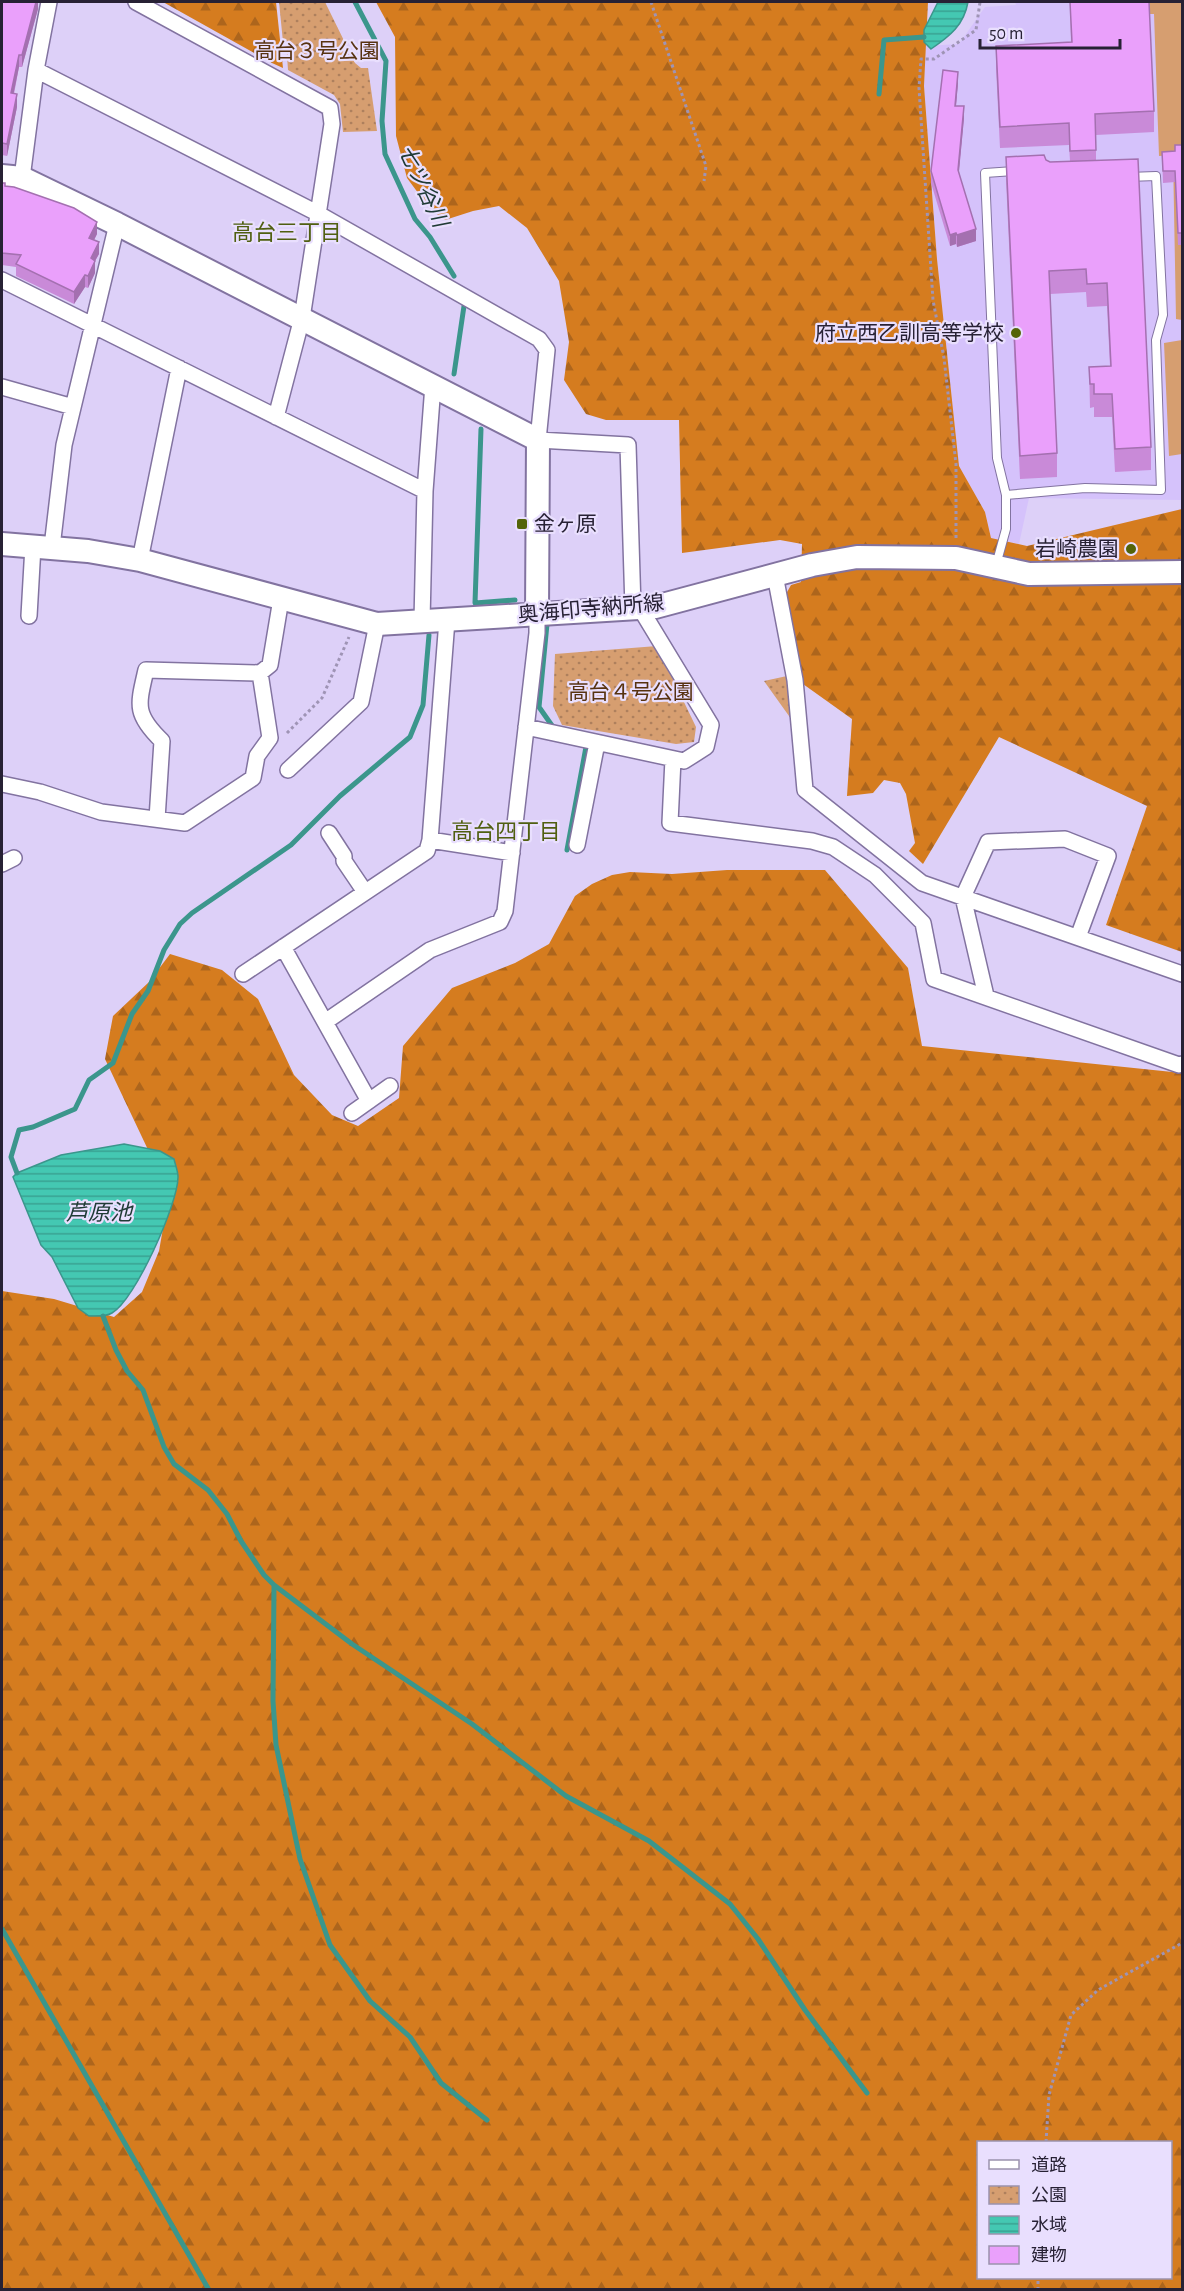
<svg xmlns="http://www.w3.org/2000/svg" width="1184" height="2291" viewBox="0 0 1184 2291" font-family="'Alegreya Sans','Noto Sans JP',sans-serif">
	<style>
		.built { fill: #d5c2fb }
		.green { fill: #d69e70 }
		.forest { fill: url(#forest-firs); fill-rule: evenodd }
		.park { fill: url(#park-dots) }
		.water { fill: url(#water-rules); stroke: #3b968c; stroke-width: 1.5 }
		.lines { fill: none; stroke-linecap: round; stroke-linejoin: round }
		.stream { stroke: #3b968c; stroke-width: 5 }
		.lane-casing { stroke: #8273a0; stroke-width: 10 }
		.street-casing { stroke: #8273a0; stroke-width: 18 }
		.secondary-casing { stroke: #8273a0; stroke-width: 26 }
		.path { stroke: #9f94b5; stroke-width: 3; stroke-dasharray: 3 3; stroke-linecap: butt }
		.lane { stroke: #fff; stroke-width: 8 }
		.street { stroke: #fff; stroke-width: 15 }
		.secondary { stroke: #fff; stroke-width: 22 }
		.wall { fill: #c98ad8 }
		.shaded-wall { fill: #a470b0 }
		.building { fill: #eaa0fb; stroke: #a470b0; stroke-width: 1.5 }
		.poi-dot { fill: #546409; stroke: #e9dffe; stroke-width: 2 }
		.labels { text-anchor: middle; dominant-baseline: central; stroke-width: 4.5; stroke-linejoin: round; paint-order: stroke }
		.park-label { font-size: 21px; fill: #573210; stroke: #e9dffe }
		.poi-label { font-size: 21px; fill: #272134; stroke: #e9dffe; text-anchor: end }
		.street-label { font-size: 21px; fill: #272134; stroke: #e9dffe }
		.water-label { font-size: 22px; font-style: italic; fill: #203b36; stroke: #e9dffe }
		.neighbourhood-label { font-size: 22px; fill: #505f11; stroke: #e9dffe }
	</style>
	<defs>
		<pattern id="forest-firs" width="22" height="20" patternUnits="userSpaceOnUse" patternTransform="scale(1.5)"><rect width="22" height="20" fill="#d57c1f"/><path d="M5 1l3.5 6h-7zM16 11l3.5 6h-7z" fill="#ad651c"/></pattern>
		<pattern id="park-dots" width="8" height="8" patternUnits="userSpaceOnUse" patternTransform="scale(1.5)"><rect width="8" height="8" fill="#d69e70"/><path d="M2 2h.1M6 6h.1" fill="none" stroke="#ae805d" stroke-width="1.8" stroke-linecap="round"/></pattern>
		<pattern id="water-rules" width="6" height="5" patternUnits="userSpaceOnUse" patternTransform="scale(1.5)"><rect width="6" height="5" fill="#44c8b2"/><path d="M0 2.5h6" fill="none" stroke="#39a292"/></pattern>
	</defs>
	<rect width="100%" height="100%" fill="#ddd0f8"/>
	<!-- built -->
	<path class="built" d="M1015,2h167v498l-153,-2 -10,46 -28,-6 -6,-26 -26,-45 -22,-208 -13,-173 2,-40 33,-2 26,-37 31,-2z"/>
	<!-- green -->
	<path class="green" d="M1138,2h44v318l-6,-1 -3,-164 -14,1 -5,-142h-16z
		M1182,340v114l-13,2 -5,-113z"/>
	<!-- forest -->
	<path class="forest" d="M163,2h113l7,66 -11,-5z
		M376,2h552l-4,84 13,173 22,207 26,46 6,26 36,8 155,-37v443l-76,-27 41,-119 -148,-69 -76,127 -14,-13 6,-8 -9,-49 -6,-11 -16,-3 -11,13 -26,3 5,-77 -49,-35 -17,-90 5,-9 10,-3 1,-38 -22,-4 -98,13 -3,-133h-73l-20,-6 -22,-34 5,-38 -10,-61 -32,-53 -28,-22 -26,5 -28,9 -15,-11 -23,-31 -11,-42 -1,-99z
		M727,870h98l83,98 14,78 260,27v1216h-1180v-998l52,8 60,18 28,-25 17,-41 10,-57 -64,-135 8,-43 36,-34 21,-28 52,16 36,29 36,76 38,40 26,11 41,-28 4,-52 49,-58 63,-25 34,-19 26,-48 17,-12 20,-9 18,-3 42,2zM978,2142h192v136h-192z"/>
	<!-- park -->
	<path class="park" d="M279,2h46l30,61 6,5h7l9,63 -34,1 -3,-28 -6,-9 -46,-25 -2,-28h-3z
		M657,646l39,81 -2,15 -18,2 -114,-19 -9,-19 2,-52z
		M787,676l7,47 -30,-42z"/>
	<!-- water -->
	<path class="water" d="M938,2h30c-4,23 -18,34 -37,47l-7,-7v-12z
		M124,1144l36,7 14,8c1,5 4,12 4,18 0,27 -43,123 -66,136 -7,4 -15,3 -23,3l-11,-8 -26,-51 -11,-12 -28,-68 4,-4 44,-18z"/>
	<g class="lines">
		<!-- stream -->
		<path class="stream" d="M355,2l31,59 -4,60 3,33 30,65 15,18 24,39
			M879,94l5,-54 40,-3
			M454,374l10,-68
			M481,429l-6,174 40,-3
			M547,624l-8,83 14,20 4,1
			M567,850l19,-103
			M17,1173l-6,-16 8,-27 14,-3 42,-18 14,-29 24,-17 19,-49 16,-23 16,-41 16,-26 12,-11 99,-68 49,-49 70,-59 13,-32 6,-70
			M103,1316l13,34 11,21 16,19 21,57 10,17 34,26 19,24 14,27 23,34 10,10 78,59 120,80 94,72 83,45 81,63 28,35 47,71 62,83
			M274,1585l-1,116 3,44 24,114 30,86 40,56 40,36 31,46 46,37
			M2,1929l207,361"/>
		<!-- lane casing -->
		<g class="lane-casing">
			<path id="lane" d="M1006,495l79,-7 76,2 -5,-150 7,-25 -7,-139 -28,1
				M996,565l10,-36v-34l-9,-37 -12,-285 29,-2"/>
		</g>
		<!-- street casing -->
		<g class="street-casing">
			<path id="street" d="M136,2l194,106 2,16 -30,194 -26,99
				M36,70l281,143 222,126 8,11 -9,90 90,5 5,163
				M22,178l14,-108 13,-68
				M2,280l423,211
				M2,387l71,20
				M52,547l12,-102 53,-221
				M140,560l39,-192
				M775,575l20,105 10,110 117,93 260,91
				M29,616l4,-70
				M422,621l3,-130 8,-106
				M526,727l158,34 22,-14 5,-22 -71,-117
				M673,759l-3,64 142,18 21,6 42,28 48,48 11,56 245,86 3,-1
				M288,770l73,-68 16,-78
				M2,784l38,8 61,20 84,11 68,-45 4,-22 13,-18 -10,-65 10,-8 11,-66
				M157,819l5,-78c-28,-27 -24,-36 -16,-71l114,3
				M329,833l15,23v5l21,31
				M430,840l82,13
				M577,845l20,-102
				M2,864l12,-6
				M283,947l86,154
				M243,974l184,-123 3,-11 17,-220
				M986,996l-23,-99 25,-55 77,-3 43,17 -30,81
				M325,1022l105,-72 70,-28 5,-11 32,-278v-19
				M352,1113l38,-27"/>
		</g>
		<!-- secondary casing -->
		<g class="secondary-casing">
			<path id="secondary" d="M2,176l20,2 95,46 421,216 -1,174
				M2,544l86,7 52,9 237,64 278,-17 157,-42 45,-8 99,1 73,16 153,-2"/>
		</g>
		<!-- path -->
		<path class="path" d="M651,2l55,164 -2,15
			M956,538v-74l-12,-106 -11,-58 -14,-212 2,-29h13l42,-29 4,-28
			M287,733l35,-35 27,-61
			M1046,2142l3,-47 22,-80 27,-25 84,-47
			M1038,2290v-12"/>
		<!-- lane -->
		<use href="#lane" class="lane"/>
		<!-- street -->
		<use href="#street" class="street"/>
		<!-- secondary -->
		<use href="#secondary" class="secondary"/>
	</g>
	<!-- wall -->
	<path class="wall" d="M2,2h36v7l-16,58h-3l-5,27 3,13 -10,49 -5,-1z
		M1070,2l84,109v21l-58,3v26l55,286v23l-36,2 -3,-55h-18v-10l-4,1 -1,-41 21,-1 -3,-60 -20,1 -1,-15 -36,2 7,159v24l-37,2 -14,-299v-23l40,3 4,2 20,-1 -1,-16 -69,3 -4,-80v-22l75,-3z
		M958,83l-2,23 8,12 -5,54 17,69 -19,6 -1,-3 -6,2 -19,-63v-12z
		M1182,145v100h-4l-3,-63 -12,1 -1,-31 13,-1z
		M2,183l3,3 92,48 -3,6 5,14 -4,7v12l-7,15 -3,-1 -11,17 -58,-28v-9l-14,-2z"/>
	<!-- shaded-wall -->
	<path class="shaded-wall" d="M36,2h2v7l-16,58v-12z
		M19,55v12l-8,39v-13z
		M958,72v11l-3,34v-11z
		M17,94v13l-10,49v-12z
		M964,106v12l-6,63v-11z
		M97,222v12l-8,16v-12z
		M976,229v12l-19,6v-12z
		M956,233v11l-6,2v-11z
		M99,242v12l-4,7v12l-7,15v-12l3,-18z
		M85,275v12l-11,17v-12z"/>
	<!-- building -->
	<path class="building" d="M2,2h34l-14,53h-3l-8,38 6,1 -10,50 -5,-1z
		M1070,2h79l5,109 -59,3 1,36 -26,1 -1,-28 -69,4 -4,-81 76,-4z
		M943,70l15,2 -3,34h9l-6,64 18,59 -19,6 -1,-2 -6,2 -19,-64z
		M1175,145h7v88h-4l-3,-62h-12l-1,-19 13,-1z
		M1044,155l2,5 4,2 88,-3 13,288 -36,2 -3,-55h-18v-10h-4l-1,-17 22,-1 -4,-83 -20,1 -1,-15 -37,2 8,182 -37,3 -14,-299z
		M2,183h3v3l9,1 60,21 23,14 -8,16 10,4 -8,16 4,3 -7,15 -3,-1 -11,17 -58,-28 5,-9 -19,-2z"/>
	<!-- markers -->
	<g class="poi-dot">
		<circle cx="1016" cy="333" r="6"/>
		<rect x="516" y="518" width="12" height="12" rx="3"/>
		<circle cx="1131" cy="549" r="6"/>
	</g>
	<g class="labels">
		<!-- park labels -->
		<g class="park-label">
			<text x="317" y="51">高台３号公園</text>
			<text x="631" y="692">高台４号公園</text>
		</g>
		<!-- poi labels -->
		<g class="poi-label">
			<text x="1004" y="333">府立西乙訓高等学校</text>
			<text x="534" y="524" text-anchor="start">金ヶ原</text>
			<text x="1119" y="549">岩崎農園</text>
		</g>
		<!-- street labels -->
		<g class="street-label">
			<text transform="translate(591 609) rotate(-5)">奥海印寺納所線</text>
		</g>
		<!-- water labels -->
		<g class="water-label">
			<text transform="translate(423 186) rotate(65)">七ツ谷川</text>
			<text x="99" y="1213">芦原池</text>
		</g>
		<!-- neighbourhood labels -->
		<g class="neighbourhood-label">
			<text x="287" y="233">高台三丁目</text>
			<text x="506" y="832">高台四丁目</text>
		</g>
	</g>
	<!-- border -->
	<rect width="1184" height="2291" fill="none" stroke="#272134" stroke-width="6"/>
	<!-- legend -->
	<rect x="977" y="2141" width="195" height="138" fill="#e9dffe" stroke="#9b93ad" stroke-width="1.5"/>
	<rect x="989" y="2160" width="30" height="9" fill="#ffffff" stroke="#9b93ad" stroke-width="1.5"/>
	<text x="1031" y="2171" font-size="18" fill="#272134">道路</text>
	<rect x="989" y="2186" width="30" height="18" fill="url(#park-dots)" stroke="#9b93ad" stroke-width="1.5"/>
	<text x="1031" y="2201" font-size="18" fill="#272134">公園</text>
	<rect x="989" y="2216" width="30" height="18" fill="url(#water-rules)" stroke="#9b93ad" stroke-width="1.5"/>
	<text x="1031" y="2231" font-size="18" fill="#272134">水域</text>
	<rect x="989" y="2246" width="30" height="18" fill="#eaa0fb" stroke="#9b93ad" stroke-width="1.5"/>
	<text x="1031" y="2261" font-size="18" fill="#272134">建物</text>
	<!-- scale -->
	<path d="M980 39v9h140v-9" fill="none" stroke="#272134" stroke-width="3"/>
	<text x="989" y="39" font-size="18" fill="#272134" stroke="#e9dffe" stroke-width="4.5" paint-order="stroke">50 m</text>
</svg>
